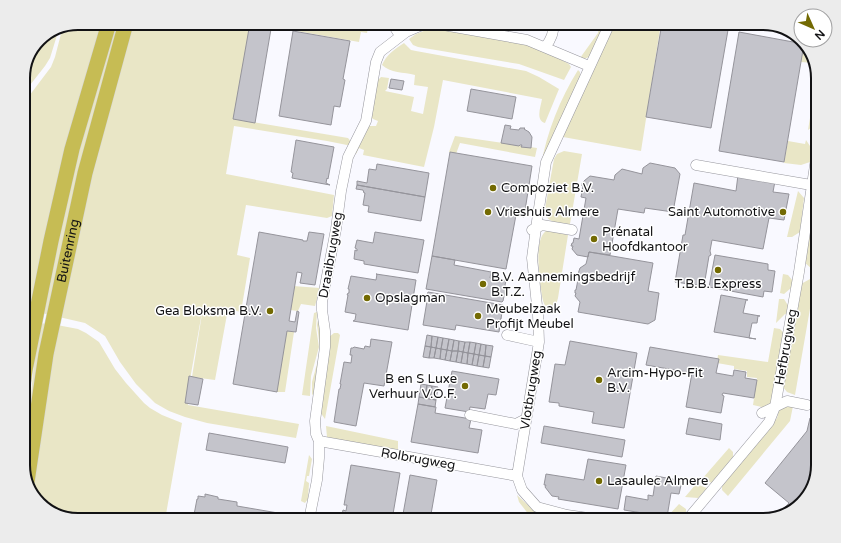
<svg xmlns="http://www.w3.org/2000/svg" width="841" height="543" viewBox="0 0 841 543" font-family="'Varela Round',sans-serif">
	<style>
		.green { fill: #e9e6c6 }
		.building { fill: #c4c4cb; stroke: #95949b }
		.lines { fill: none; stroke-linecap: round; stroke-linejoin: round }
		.minor-casing { stroke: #96969d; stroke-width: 11 }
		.highway-casing { stroke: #d4d4d5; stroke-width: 16 }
		.minor { stroke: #fff; stroke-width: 10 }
		.highway { stroke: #c6bc54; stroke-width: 15 }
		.poi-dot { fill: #736a03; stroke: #fff; stroke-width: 1.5 }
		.labels { text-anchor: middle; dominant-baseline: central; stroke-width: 3; stroke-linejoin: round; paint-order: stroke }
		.poi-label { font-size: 13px; fill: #121214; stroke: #fff; text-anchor: start }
		.street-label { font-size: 13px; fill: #121214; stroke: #fff }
		.rim { fill: none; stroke: #121214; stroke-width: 2 }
	</style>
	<rect width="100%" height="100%" fill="#f9f9ff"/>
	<!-- green -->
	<path class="green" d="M78,23h27l-82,342v-46h2l2,-8 -4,-1v-206l28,-37 4,-10 7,-27z
		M113,23h11l-73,292 -10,-2 37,-160z
		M132,23h237l-2,10 -6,-1 -2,10 -102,-18 -16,96 107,18 4,5v3l-25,-5 -93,-15 -8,48 108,21 -2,21 -5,2 -81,-13 -9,50 13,3 -9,54 -13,-3 -13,71 -23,-3 12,-76 -17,95 1,9 111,19 -3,14 -89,-15 -22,-6 -16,-6 -14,-8 -19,-19 -16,-22 -15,-26 -20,-13 -26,-6 30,-136z
		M600,23h6l-16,33c-4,3 -6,3 -10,2l18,-25z
		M615,23h46l-20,128 -78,-14z
		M431,28h11l80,15 38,16 9,5 2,3 -7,13 -45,-16 -101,-17 -5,-2 -4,-6 7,-5z
		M58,32l-8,26 -5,8 -22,28v-19l16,-36z
		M404,43l7,7 5,1 82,15 28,5 13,6 20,12 -14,34c-10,-3 -4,-17 -3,-24l-99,-19 -9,47 -10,40 -61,-12 1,-5 -5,-2 -3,6 -1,-3 13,-25h8l2,-5 -5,-2 -3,-3 6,-34 5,-5 8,1 -2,11 -2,2 29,6 -3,14 12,3 5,-27 -14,-2 1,-10c-11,-3 -25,-2 -33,-10 4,-10 13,-16 22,-22z
		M804,44l7,7 3,12 -13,-1z
		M578,70l2,2v4l-20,45 -2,3 -17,41c6,-33 19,-66 37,-95z
		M816,82l2,2v31l-2,9 -8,6z
		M455,136l82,12 -2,9 -75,-14 -4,11 -7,-2z
		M806,140l6,9 -2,13 -9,3 -17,-2 4,-22 17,3z
		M564,151l18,3 -12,70c-11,-1 -19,0 -26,-10l10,-55 3,-5z
		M818,170v90l-2,9h-4l-8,-7z
		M798,191l6,7 -4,34 -8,5h-5z
		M546,231h8l14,4 -10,63 -3,10c-10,0 -11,-2 -13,-12 -2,-15 -9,-56 4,-65z
		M783,274l5,1 5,6 -2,7 -7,6 -4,-1z
		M810,279l5,1 -20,115 -8,-3 -4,-5 18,-103z
		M293,286l27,2 -5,18 -14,-2 -3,7 -8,-1z
		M779,299h5l5,8 -1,8 -3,-1 -9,9z
		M317,312l-1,16 3,19 -8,29 -1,20 -8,-1 12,-82z
		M319,314l4,28 -7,50 -4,3v-13l6,-22 2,-12 -3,-23z
		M39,323l10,1 -26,144v-20l6,-33 8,-83z
		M57,325l21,4 8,4 13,9 16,27 11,14 18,20 6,5 12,7 20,8 -17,97h-87l-30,-9 -17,-18 10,-74z
		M774,328l6,1 5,5 -13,70 -6,4 -13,-3 4,-27 -10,-1v-6l-13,-2v-3l-17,-3 1,-8 50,7z
		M285,331l9,1 -9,60h-10z
		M334,333h4l2,2 -15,84 -5,-7 9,-75z
		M789,405l4,1 -3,15 -62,75 -6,-6v-6l55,-66 2,-8z
		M326,426l72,15v11l-71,-15z
		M729,448l4,4v5l-21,26 -10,-4z
		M309,455l3,4 -3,17h-2l-1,5 3,2 -1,16 -3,4 -4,-2z
		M696,484l11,4 -9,10 -13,-1z
		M517,495l15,14 44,11h-43l-14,-18z
		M679,504l7,5v4l-8,4h-11z"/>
	<!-- building -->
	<path class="building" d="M250,23h22l-17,100 -22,-4z
		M662,23h25l41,7 -17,98 -65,-11z
		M293,31l57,10 -7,38 2,1 -5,27 -6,-1 -3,19 -52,-9z
		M739,32l65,12 -20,118 -65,-11z
		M391,79l13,2 -2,9 -13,-2z
		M471,89l45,8 -4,22 -45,-8z
		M505,125l6,1 -1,3 9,1 1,-2h5l-1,1 5,3 3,5 -1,11 -10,-1 1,-2h-2l-1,1 -18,-3z
		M296,140l38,7 -6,32 -1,-1 -1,5 4,2 -38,-7 1,-5 -2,-1z
		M450,152l82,14 -8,51 -8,-2 -10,54 -74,-13z
		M650,163l25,5 5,6 -7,38 -28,-4 -1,5 -26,-4 -8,46 -21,-3 -1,5 -11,-2 -5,-6 1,-3h-2l1,-3h1l1,-5 5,1 7,-41 -5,-1 2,-11h-1v-3h1l1,-2 6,-5 24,4 1,-5 7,-6 20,5 1,-6z
		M377,164l52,9 -4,24 -68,-12v-4l10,2 2,-14 7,1z
		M738,175l37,6 -2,11 16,2 -5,26 -15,-2 -6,31 -51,-9 -2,11 1,4 -2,1 -5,30 -29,-4 8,-47h2l9,-52 42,8z
		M357,185l68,12 -4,24 -53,-9 1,-6 -6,-1 2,-12h-1l-1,-3 -7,-1z
		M259,232l44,8v1h4l2,-9 15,2 -9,51 -15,-2 2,-10 -5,-1 -8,49 6,1 2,-11 2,1 -3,20 -9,-1 -10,61 -44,-8z
		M375,232l49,8 -6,33 -54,-9v-3l-10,-2 1,-9 2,1v-2l-2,-1 2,-8 16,3z
		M589,252l64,11 -5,28 11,2 -4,27 -7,4 -70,-12 2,-10 -5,-6 1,-3h-1v-3h1l3,-16h-1l2,-6 6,-4z
		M715,255l53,9v6l7,1 -3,21 -8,-1 -1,6 -54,-10z
		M432,256l23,4 -1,5 37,7 -1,6h2l1,-1 12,3 1,1 -1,4 1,2 -3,14 -1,1 -76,-13z
		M376,274l40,6 -8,50 -55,-9 2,-1 1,-6 -11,-2 3,-17h-1l1,-2h1v-4h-1l3,-13 25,4 1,-6z
		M428,292l75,13 -2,14h-1l-1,6h1l-1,7 -43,-7 -1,5 -32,-5 5,-30h-1z
		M721,295l27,5h-2l-3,13 17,3h-2l-1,7h-5l-3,15 7,1 -42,-7z
		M427,335l5,1 -1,11 -6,-1z
		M432,336l6,1 -2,11 -5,-1z
		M438,337l5,1 -2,11 -5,-1z
		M443,338l6,1 -2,11 -6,-1z
		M371,339l21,3 -8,44 -20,-3 -8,43 -22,-4 5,-33h1l1,-5h-1l4,-22 7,1 1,-8h-2l1,-7h2l1,-1 10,2 1,-3 5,1z
		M449,339l5,1 -2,11 -5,-1z
		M454,340l5,1 -1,10h-6z
		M459,341l6,1 -2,10 -5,-1z
		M570,341l67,12 -13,75 -32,-5 2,-11 -35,-6v-3l-10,-1 6,-38 10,1z
		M465,342h5l-2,11 -5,-1z
		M470,342l6,1 -2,11 -6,-1z
		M476,343l5,1 -2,11 -5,-1z
		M481,344l5,1 -1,11 -6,-1z
		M486,345l7,1 -2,11 -6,-1z
		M425,346l6,1 -2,11 -6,-1z
		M431,347l5,1 -2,10h-5z
		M650,347l69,12 -3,14 17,3 1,-6 12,2 -1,6 12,2 -3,18 -31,-5 -1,2 2,1 -3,17 -35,-6 6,-34 -46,-8z
		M436,348l5,1 -1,10 -6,-1z
		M441,349l6,1 -2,10 -5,-1z
		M447,350l5,1 -2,10 -5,-1z
		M452,351h6l-2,11 -6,-1z
		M458,351l5,1 -2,11 -5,-1z
		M463,352l5,1 -1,11 -6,-1z
		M468,353l6,1 -2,11 -5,-1z
		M474,354l5,1 -2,11 -5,-1z
		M479,355l6,1 -2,11 -6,-1z
		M485,356l6,1 -2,11 -6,-1z
		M452,371l47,8 -3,16 -8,-1 -3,15 -15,-2 -1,5 -24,-4z
		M189,376l14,3 -5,26 -13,-2z
		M421,384l6,1 -2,13 -6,-1z
		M427,385l5,1 -2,13 -5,-1z
		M432,386l6,1 -2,13 -6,-1z
		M419,397l17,3 -1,7 -17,-3z
		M418,404l18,3 -1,6 36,6 -2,9 13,2 -4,23 -67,-11z
		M689,418l33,6 -2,16 -34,-6z
		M810,418h2l6,5v42l-9,30 -19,18 -13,3 12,-13 -24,-20 42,-52z
		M544,426l81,14 -3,17 -81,-14z
		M209,433l79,14 -3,16 -79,-13z
		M588,459l38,6 -8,44 -60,-10 1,-2 -7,-1 -7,-9 1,-2h-2l2,-11 38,6z
		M351,465l49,8 -8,47h-47v-5h-3l1,-5 3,1 1,-6h-3z
		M410,475l27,5 -7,40h-28z
		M656,476l26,5 -3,13 -8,-1 -4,24 -43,-7 2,-14 22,4v-5l5,1z
		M205,494l13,3v2l19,3v4l41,7 -1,7h-84l4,-21h1v-3l7,1z"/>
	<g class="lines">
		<!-- minor casing -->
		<g class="minor-casing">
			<path id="minor" d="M392,23l7,11 2,1
				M432,23l95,17 62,26
				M545,47c7,-8 8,-14 9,-24
				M696,165l115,20
				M532,230l10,-5 30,5
				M507,335l32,7
				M762,413l25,-12 20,4
				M470,415l46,9 10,-5
				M319,441l198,35
				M309,520l8,-40 2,-22v-17l-3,-7 -1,-13 10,-74v-16l-3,-21v-8l14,-73 5,-38 7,-34 18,-36 10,-59 4,-10 26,-20 14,-6 9,-3
				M602,520l-35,-5 -30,-8 -15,-17 -5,-14 22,-134 -1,-27 -6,-57 4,-30 10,-66 64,-139
				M687,520l82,-98 6,-15 24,-135 19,-127"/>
		</g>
		<!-- highway casing -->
		<g class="highway-casing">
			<g id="highway">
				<path d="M23,386l2,-16 26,-129 21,-92 37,-126"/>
				<path id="s1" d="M27,482l19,-128 39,-181 41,-150"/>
			</g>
		</g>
		<!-- minor -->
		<use href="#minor" class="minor"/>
		<!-- highway -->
		<use href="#highway" class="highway"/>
	</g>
	<!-- markers -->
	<g class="poi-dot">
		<circle cx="493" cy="188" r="4"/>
		<circle cx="488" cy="212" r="4"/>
		<circle cx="783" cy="212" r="4"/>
		<circle cx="594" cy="239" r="4"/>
		<circle cx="718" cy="270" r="4"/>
		<circle cx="483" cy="284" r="4"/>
		<circle cx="367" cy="298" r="4"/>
		<circle cx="270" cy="311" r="4"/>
		<circle cx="478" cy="316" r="4"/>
		<circle cx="599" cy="380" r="4"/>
		<circle cx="465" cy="386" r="4"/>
		<circle cx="599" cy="481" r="4"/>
	</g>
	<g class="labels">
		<!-- poi labels -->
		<g class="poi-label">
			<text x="501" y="188">Compoziet B.V.</text>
			<text x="496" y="212">Vrieshuis Almere</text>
			<text x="775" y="212" text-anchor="end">Saint Automotive</text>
			<text x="602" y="232">Prénatal<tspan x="602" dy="15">Hoofdkantoor</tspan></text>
			<text x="491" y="277">B.V. Aannemingsbedrijf<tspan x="491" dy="15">B.T.Z.</tspan></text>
			<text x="718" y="284" text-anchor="middle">T.B.B. Express</text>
			<text x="375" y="298">Opslagman</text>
			<text x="486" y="309">Meubelzaak<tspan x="486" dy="15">Profijt Meubel</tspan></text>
			<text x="262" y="311" text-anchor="end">Gea Bloksma B.V.</text>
			<text x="607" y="373">Arcim-Hypo-Fit<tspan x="607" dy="15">B.V.</tspan></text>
			<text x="457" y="379" text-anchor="end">B en S Luxe<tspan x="457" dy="15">Verhuur V.O.F.</tspan></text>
			<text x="607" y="481">Lasaulec Almere</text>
		</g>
		<!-- street labels -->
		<g class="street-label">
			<text stroke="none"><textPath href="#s1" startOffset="235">Buitenring</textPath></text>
			<text transform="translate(331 255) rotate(-80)">Draaibrugweg</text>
			<text transform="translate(786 347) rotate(-80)">Hefbrugweg</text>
			<text transform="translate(531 390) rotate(-81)">Vlotbrugweg</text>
			<text transform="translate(418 459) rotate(10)">Rolbrugweg</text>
		</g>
	</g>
	<!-- crop -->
	<path d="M0 0H841V543H0ZM78 30H763A48 48 0 0 1 811 78V465A48 48 0 0 1 763 513H78A48 48 0 0 1 30 465V78A48 48 0 0 1 78 30Z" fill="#ececec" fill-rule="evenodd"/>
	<path class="rim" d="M78 30H763A48 48 0 0 1 811 78V465A48 48 0 0 1 763 513H78A48 48 0 0 1 30 465V78A48 48 0 0 1 78 30Z"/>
	<!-- north arrow -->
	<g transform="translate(813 28) rotate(135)"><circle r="19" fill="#ffffff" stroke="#a0a0a1"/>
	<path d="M0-3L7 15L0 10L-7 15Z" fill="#736a03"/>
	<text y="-6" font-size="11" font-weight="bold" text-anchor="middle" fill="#121214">N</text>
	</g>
</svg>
